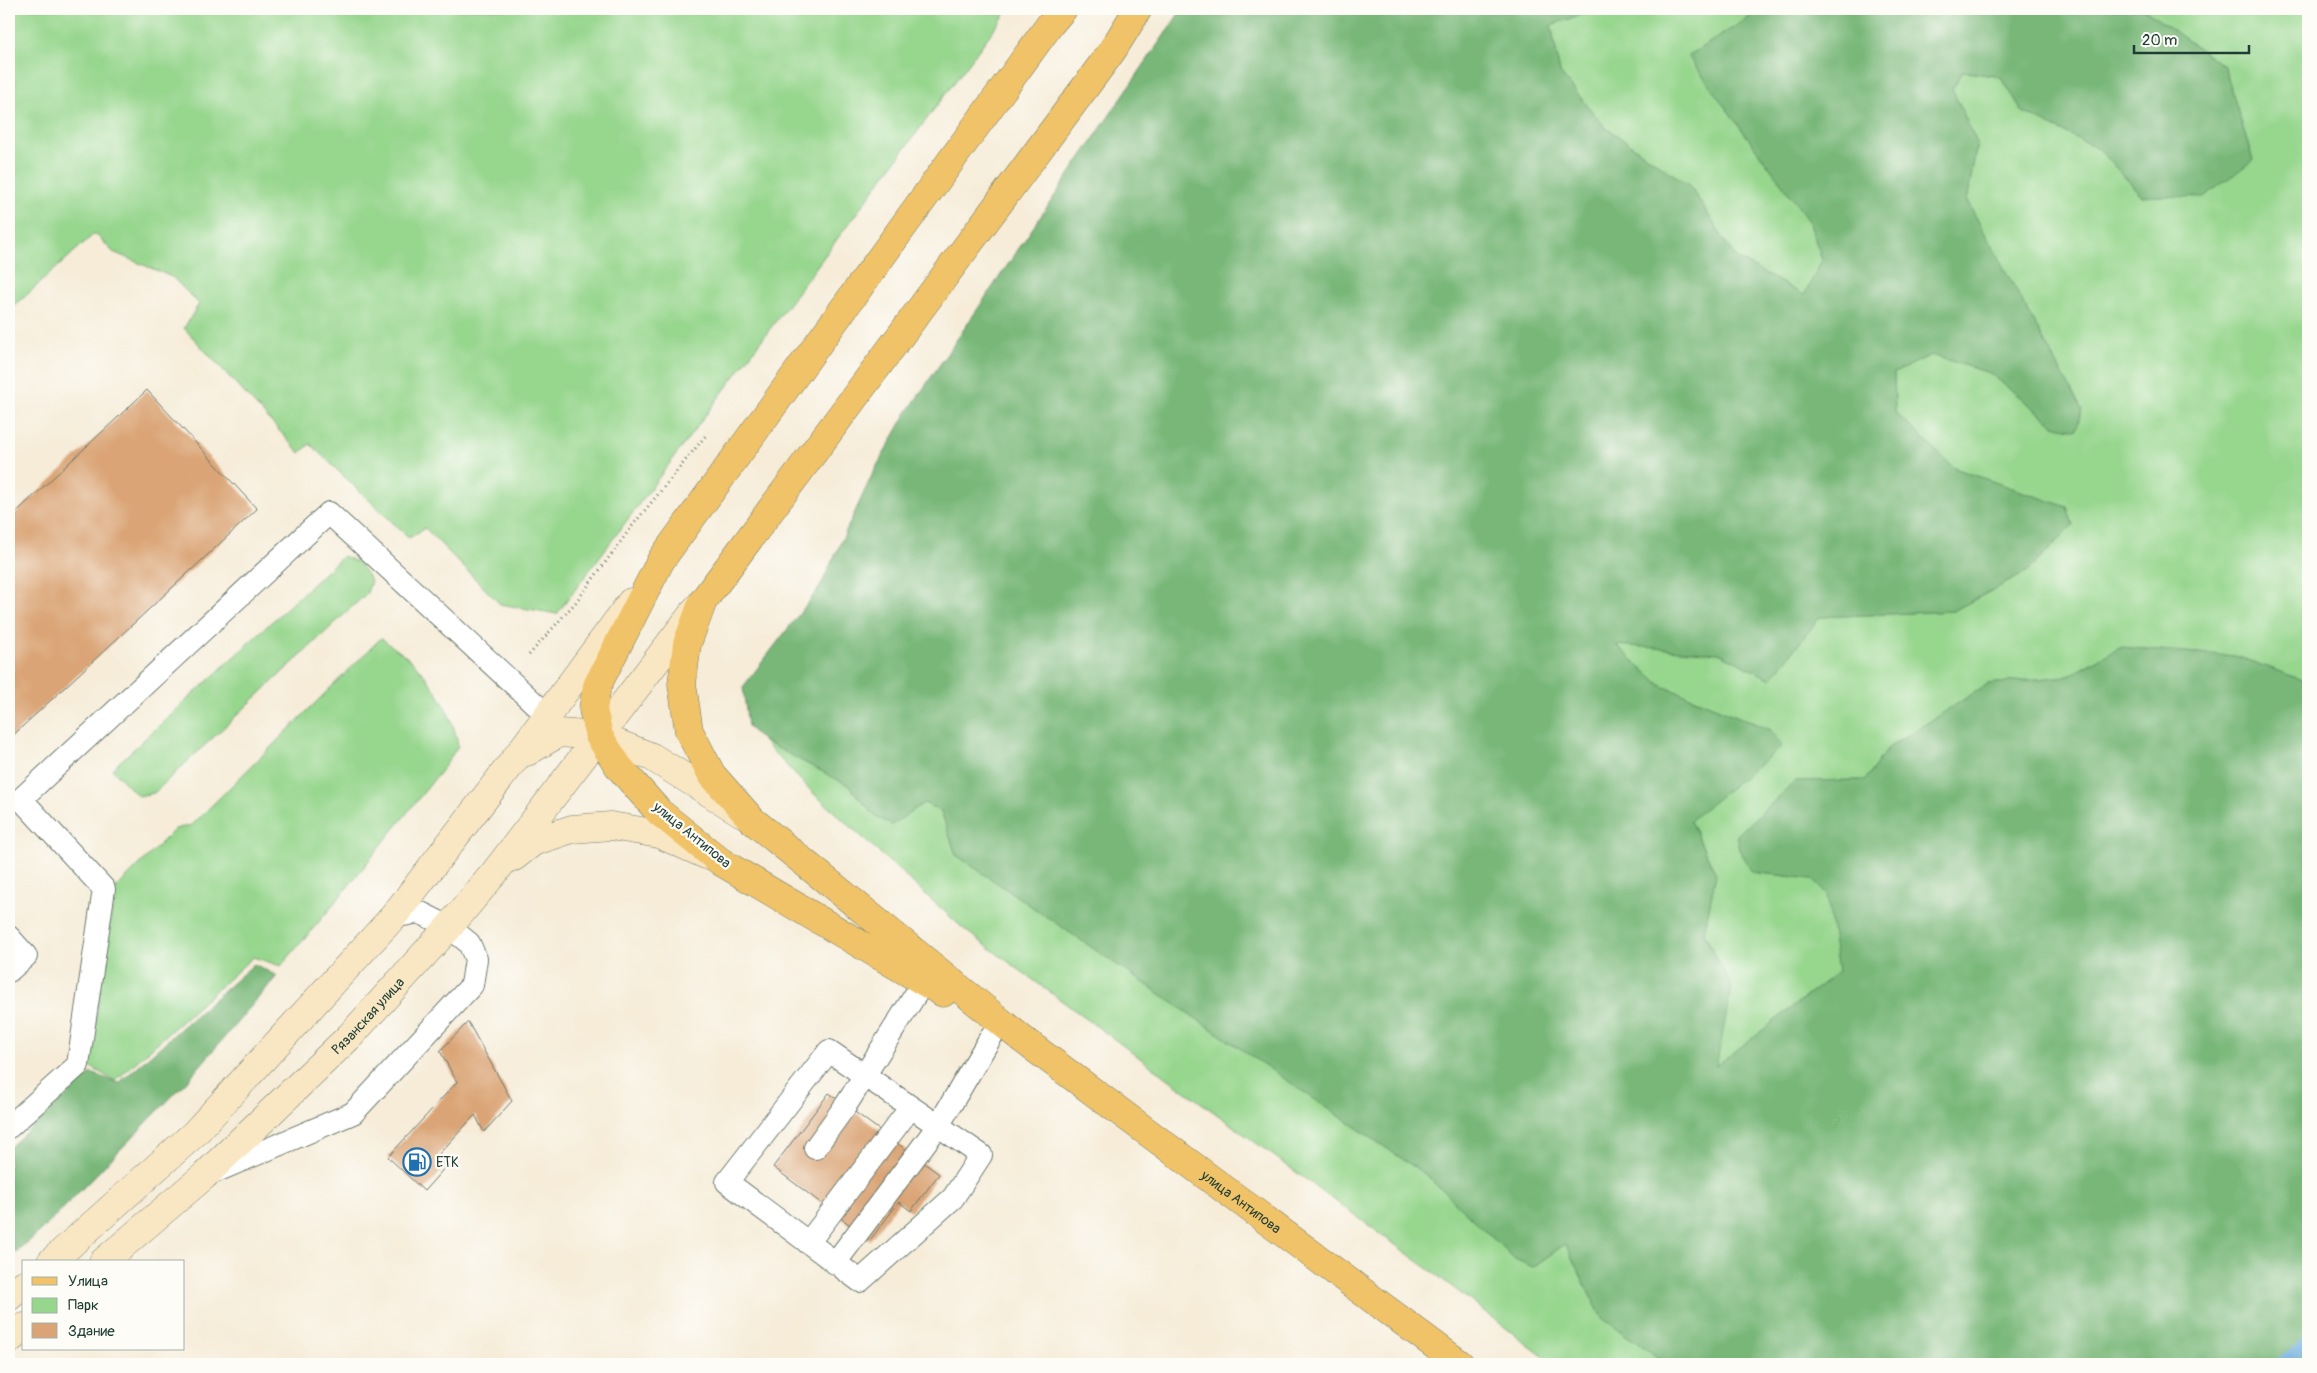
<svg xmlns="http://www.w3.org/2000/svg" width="2317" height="1373" viewBox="0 0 2317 1373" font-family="Pangolin,sans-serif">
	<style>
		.green { fill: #96d68d; stroke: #5a8a60 }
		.forest { fill: #78b778; stroke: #4c7a56 }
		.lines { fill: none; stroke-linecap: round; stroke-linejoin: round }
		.stream { stroke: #6cabdf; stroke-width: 11 }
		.building { fill: #daa476 }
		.lane-casing { stroke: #6a7a6d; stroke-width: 24 }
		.secondary-casing { stroke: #6a7a6d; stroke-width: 29 }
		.primary-casing { stroke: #6a7a6d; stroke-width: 29 }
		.path { stroke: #6a7a6d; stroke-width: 3; stroke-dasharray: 1 4; stroke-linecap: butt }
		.lane { stroke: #fff; stroke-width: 22 }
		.secondary { stroke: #f9e7c3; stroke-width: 28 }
		.primary { stroke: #f1c369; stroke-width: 28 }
		.labels { text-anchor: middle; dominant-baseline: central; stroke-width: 4.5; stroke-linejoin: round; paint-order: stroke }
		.street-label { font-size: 14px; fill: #1f3d34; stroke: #fdfcf7 }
		.poi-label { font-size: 14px; fill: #1f3d34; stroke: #fdfcf7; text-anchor: start }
	</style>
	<rect width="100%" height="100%" fill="#fdfcf7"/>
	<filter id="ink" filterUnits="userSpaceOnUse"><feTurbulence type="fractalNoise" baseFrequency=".02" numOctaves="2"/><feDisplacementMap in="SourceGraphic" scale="10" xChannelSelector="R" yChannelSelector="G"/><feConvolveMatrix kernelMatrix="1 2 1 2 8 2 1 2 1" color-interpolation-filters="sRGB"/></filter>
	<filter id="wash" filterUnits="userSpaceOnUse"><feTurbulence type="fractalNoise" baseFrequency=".0096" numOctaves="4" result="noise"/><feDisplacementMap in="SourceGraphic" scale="20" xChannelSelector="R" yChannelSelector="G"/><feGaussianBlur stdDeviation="1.12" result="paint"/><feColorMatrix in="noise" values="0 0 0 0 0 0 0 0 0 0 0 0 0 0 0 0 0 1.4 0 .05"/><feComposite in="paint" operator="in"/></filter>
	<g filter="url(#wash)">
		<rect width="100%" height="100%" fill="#f6ecd8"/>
		<!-- green -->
		<path class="green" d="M9,9h1000l-452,605 -57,-10 -75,-76 -16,10 -99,-94 -10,9 -116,-125 15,-24 -27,-27 -59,-25 -18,-19 -86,78z
			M1587,9h169l-1,5 -67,42 121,165 13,39 -18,36 -69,-39 -45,-71 -85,-59 -45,-54 -9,-48 36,-12z
			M2143,9h165v673l-72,-26 -116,-9 -52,29 -80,8 -100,64 -23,32 -69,1 -44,91 60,7 16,15 10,78 -123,95 16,-80 -27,-54 12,-59 -26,-53 81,-91 -111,-45 -45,-41 104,9 52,26 49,-62 133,-6 74,-39 46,-47 -6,-18 -113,-39 -59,-56 -1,-39 37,-18 59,18 66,53 26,-16 -115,-209 10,-58 -25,-53 11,-19 38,6 22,35 76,37 43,47 111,-36 -29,-94z
			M343,556l16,7 12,18 -4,12 -213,200 -16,3 -26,-27z
			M381,638c13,10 29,20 39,32 18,21 34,48 38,76l-14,21 -115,143 -48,56 -28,-9 -138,124 -26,-15 26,-177 60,-60 17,-4z
			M762,740l86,45 27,31 49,-13 17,8 15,44 470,320 89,84 18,8 32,-23 37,74 65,46h-114l-115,-88 -473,-346 -154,-139z"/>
		<!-- forest -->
		<path class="forest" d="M1182,9h405v4l-36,12 9,48 45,54 85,59 45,71 69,38 18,-35 -13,-39 -121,-165 67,-42 1,-5h387l81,57 29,94 -49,37 -62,-1 -43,-47 -76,-37 -22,-35 -38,-6 -11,18 25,54 -10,58 115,209 -6,20 -20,-4 -66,-53 -59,-18 -37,18 1,39 59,56 113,39 6,18 -46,47 -74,39 -133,6 -49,62 -52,-26 -103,-8 44,40 111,45 11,16 -92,75 26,53 -12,59 28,54 -16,79 122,-94 -11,-78 -15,-15 -60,-7 -11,-18 -4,-19 59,-54 69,-1 23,-32 100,-64 80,-8 52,-29 116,9 72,26v682h-641l-65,-46 -37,-74 -32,23 -18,-8 -89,-84 -470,-320 -15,-44 -17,-8 -32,22 -17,-9 -27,-31 -86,-45 -14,-13 -5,-40 77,-100 53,-114 33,-59z
			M254,964l23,12 -90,105 -144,148 -34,29v-110l82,-75 28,10z"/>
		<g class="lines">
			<!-- stream -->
			<path class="stream" d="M2281,1364l27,-24"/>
		</g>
		<g id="blocks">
			<!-- building -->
			<path class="building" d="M147,390l110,119 -248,230v-220z
				M468,1022l44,79 -28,31 -9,-17 -37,40 10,9 -24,27 -36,-34 69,-75 -17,-31z
				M829,1093l110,81 -28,37 -12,-9 -29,38 -97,-73z"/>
		</g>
	</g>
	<g filter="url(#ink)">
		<use href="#blocks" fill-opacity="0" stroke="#6a7a6d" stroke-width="1"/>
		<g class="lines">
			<!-- lane casing -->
			<g class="lane-casing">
				<path id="lane" d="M9,937l17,19 -17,15
					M829,1051l152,104 -28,43 -93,83 -133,-99z
					M9,1127l69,-62 26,-176 -83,-90 308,-286 219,203
					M815,1148l31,-43 78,-124
					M212,1173l141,-60 119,-128 4,-26 -7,-16 -20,-16 -30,-15 -26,5
					M808,1243l103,-136
					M835,1263l103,-137 60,-101"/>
			</g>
			<!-- secondary casing -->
			<g class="secondary-casing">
				<g id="secondary">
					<path d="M527,752l32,-19 40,3 53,21 90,56"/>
					<path d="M514,857l19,-15 39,-13 39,-3 48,8 47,21"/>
					<path d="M51,1262l144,-129 198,-216 122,-158 116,-157"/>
					<path id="s1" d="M103,1262l101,-86 146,-140 99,-109 46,-55 202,-264"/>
					<path d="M9,1297l15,-13"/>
					<path d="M9,1340l15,-13"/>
				</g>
			</g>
			<!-- primary casing -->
			<g class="primary-casing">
				<g id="primary">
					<path id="s2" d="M1138,9l-26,42 -409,550 -16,43 -5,40 7,47 23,44 40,45 270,219 438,325"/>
					<path d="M943,993l-222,-131 -62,-50 -40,-45 -20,-31 -6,-27 4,-23 64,-126 390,-537 12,-14"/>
				</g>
			</g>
			<!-- path -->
			<path class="path" d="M529,655l47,-53 57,-77 74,-91"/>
			<!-- lane -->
			<use href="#lane" class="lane"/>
			<!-- secondary -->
			<use href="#secondary" class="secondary"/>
			<!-- primary -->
			<use href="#primary" class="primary"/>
		</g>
	</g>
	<!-- icons -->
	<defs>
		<g id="fuel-ring" transform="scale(1.4375)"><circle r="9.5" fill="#fdfcf7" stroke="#1f6fb2" stroke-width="1.5"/><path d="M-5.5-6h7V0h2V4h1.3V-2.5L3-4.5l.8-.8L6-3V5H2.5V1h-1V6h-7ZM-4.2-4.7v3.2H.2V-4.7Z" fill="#1f6fb2"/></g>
	</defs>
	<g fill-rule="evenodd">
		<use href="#fuel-ring" x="417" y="1162"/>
	</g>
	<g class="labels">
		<!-- street labels -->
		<g class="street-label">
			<text transform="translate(692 835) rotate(39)">улица Антипова</text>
			<text stroke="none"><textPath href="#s1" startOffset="362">Рязанская улица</textPath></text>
			<text stroke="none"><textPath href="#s2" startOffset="1599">улица Антипова</textPath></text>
		</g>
		<!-- poi labels -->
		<g class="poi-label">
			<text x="436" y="1162">ЕТК</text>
		</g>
	</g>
	<!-- margin -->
	<rect width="2317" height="1373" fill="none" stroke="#fdfcf7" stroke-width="30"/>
	<!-- legend -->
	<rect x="22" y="1260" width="162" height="90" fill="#fdfcf7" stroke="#a4b0a9"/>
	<rect x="32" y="1277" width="25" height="8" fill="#f1c369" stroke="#a4b0a9"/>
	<text x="68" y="1286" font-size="15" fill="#1f3d34">Улица</text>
	<rect x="32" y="1298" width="25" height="15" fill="#96d68d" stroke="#a4b0a9"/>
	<text x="68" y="1310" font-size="15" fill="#1f3d34">Парк</text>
	<rect x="32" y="1323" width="25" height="15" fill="#daa476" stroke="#a4b0a9"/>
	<text x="68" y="1336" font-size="15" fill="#1f3d34">Здание</text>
	<!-- scale -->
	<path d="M2134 45v8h115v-8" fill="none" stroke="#1f3d34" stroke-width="2.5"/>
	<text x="2142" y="45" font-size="15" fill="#1f3d34" stroke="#fdfcf7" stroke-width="4" paint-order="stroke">20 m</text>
</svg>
